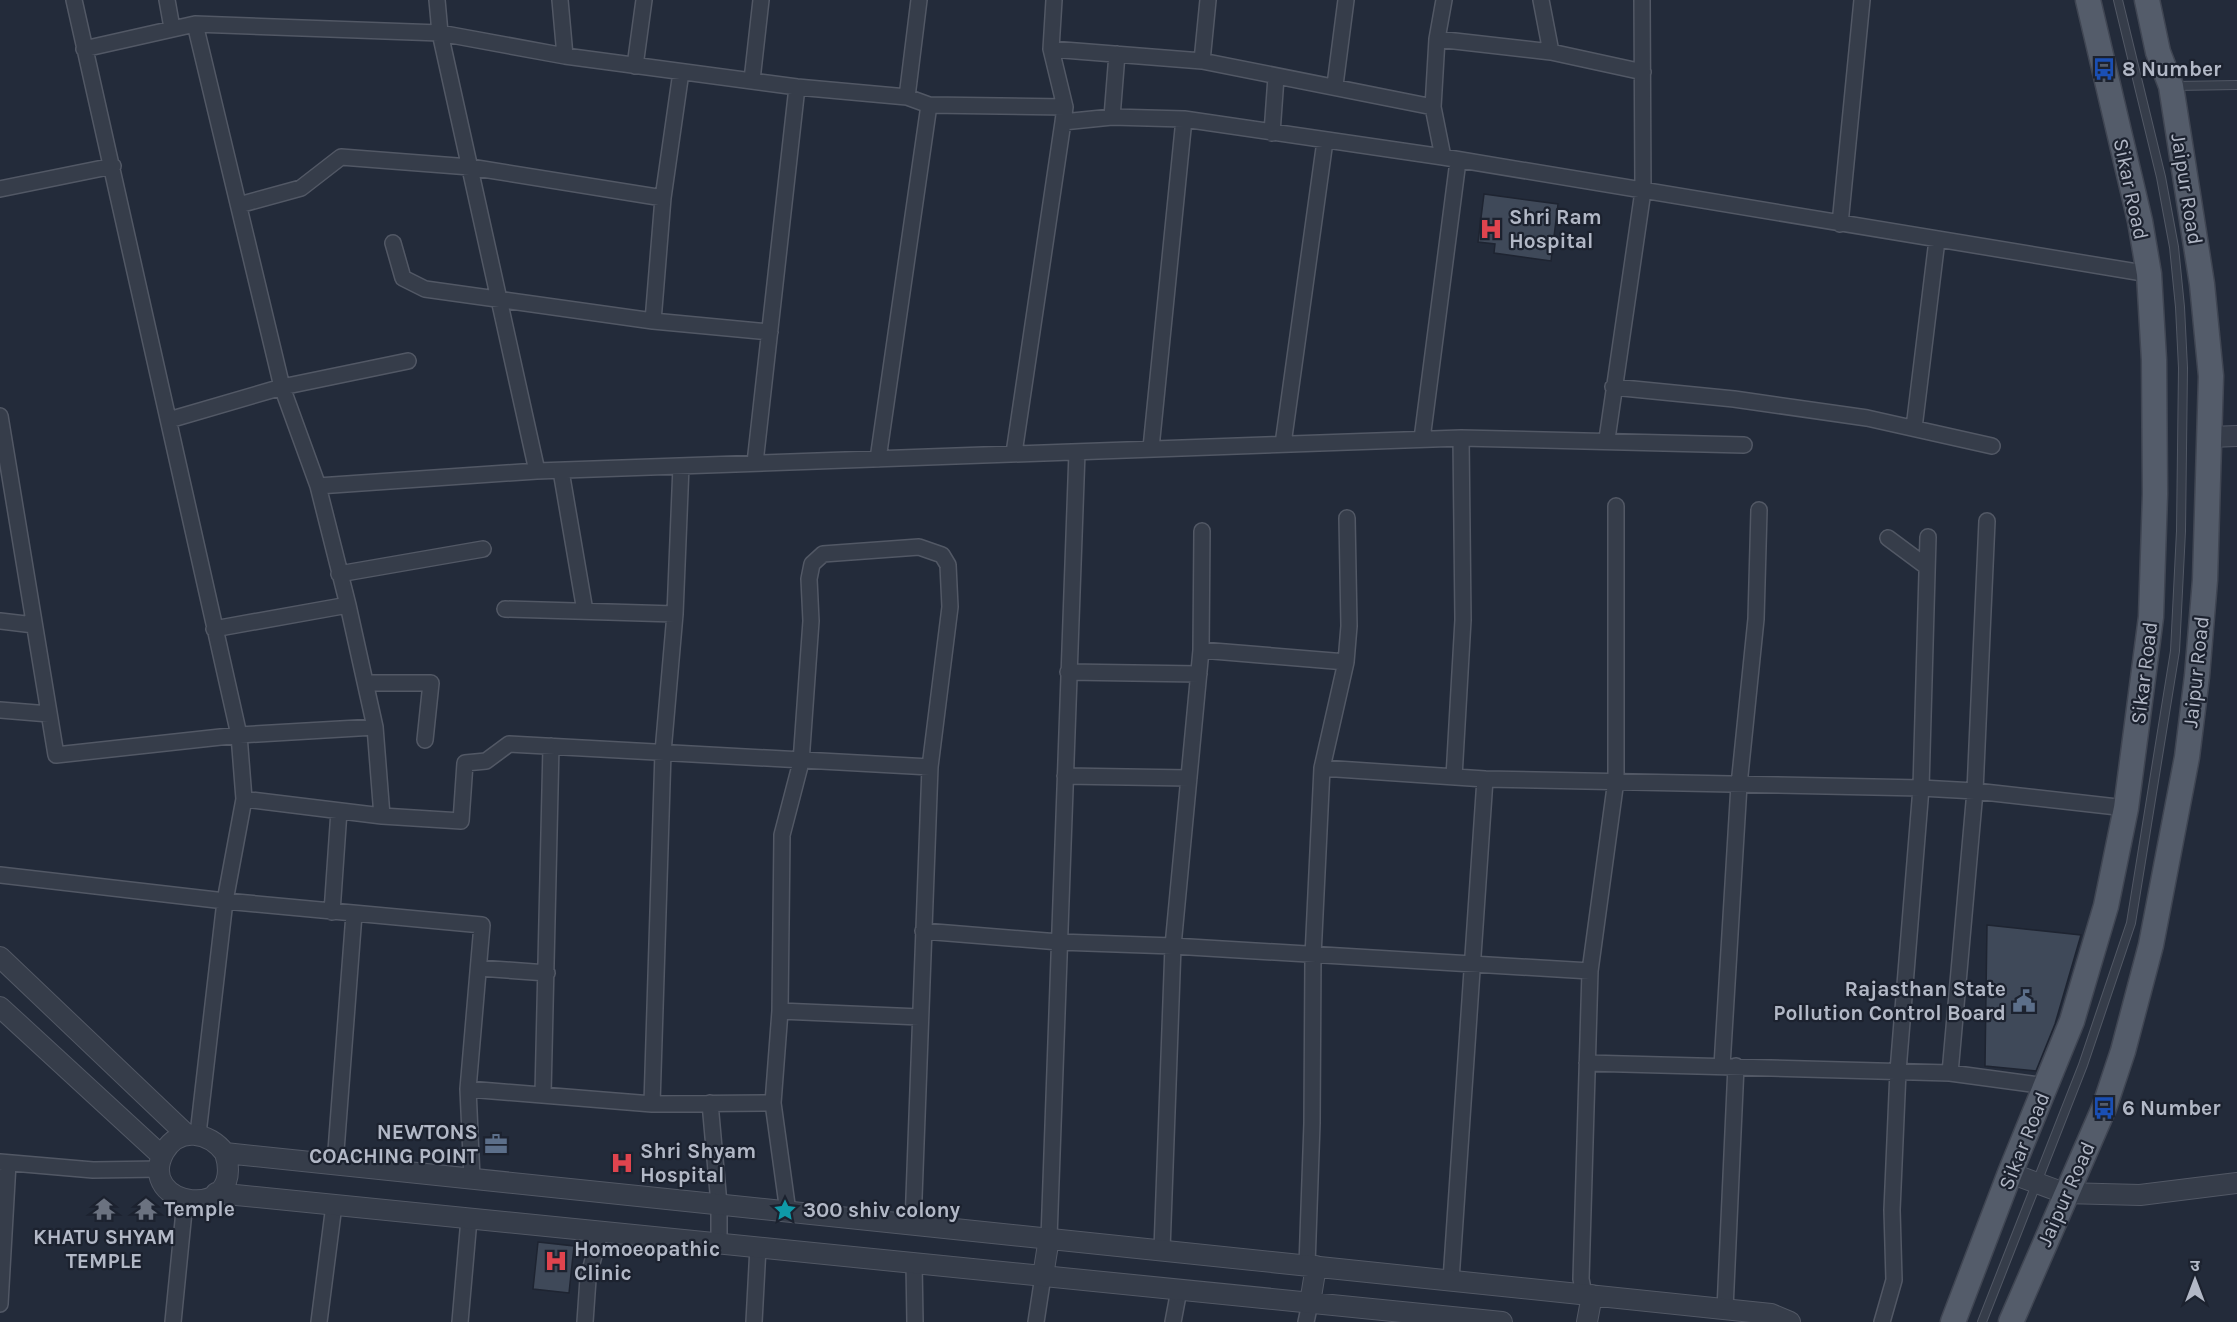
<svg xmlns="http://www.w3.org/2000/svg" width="2237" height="1322" viewBox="0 0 2237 1322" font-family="Karla,'Noto Sans Devanagari',sans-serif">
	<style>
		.building { fill: #3f4959; stroke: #1e2431; stroke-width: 1.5 }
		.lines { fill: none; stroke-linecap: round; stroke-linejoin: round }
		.service-casing { stroke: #525865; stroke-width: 10 }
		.minor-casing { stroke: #525865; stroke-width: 18 }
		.tertiary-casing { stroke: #525865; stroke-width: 22 }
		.primary-casing { stroke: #404653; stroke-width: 27 }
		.service { stroke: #363d4a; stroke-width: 8 }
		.minor { stroke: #363d4a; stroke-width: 15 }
		.tertiary { stroke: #363d4a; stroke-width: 20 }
		.primary { stroke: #545c6a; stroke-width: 24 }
		.labels { text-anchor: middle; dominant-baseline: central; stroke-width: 4.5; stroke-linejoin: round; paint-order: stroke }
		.poi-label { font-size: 21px; font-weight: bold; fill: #b2b8c6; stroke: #1c222f; text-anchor: start }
		.street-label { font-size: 21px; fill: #b2b8c6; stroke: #1c222f }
	</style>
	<rect width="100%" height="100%" fill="#232b3a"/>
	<!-- building -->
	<path class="building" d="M1484,194l74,10 -7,57 -57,-8 1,-9 -17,-2z
		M1987,925l94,10 -26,89 -19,47 -51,-5z
		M538,1242l36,4 -5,47 -36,-4z"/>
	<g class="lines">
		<!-- service casing -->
		<g class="service-casing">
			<path id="service" d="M2175,86l62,-1
				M1982,1322l101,-257 48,-142 44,-272 6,-120 2,-163 -3,-61 -6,-60 -13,-70 -43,-177"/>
		</g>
		<!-- minor casing -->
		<g class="minor-casing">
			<path id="minor" d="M74,0l165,735 5,64 -19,102 -27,233
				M167,0l5,28
				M437,0l3,33 97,438
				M560,0l5,56
				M1054,0l-3,49 14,58
				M1541,0l10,52
				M195,24l87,363 36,99 30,119 27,122 7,89 -138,-17
				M1437,39l114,13 92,20
				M84,49l111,-25 245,9 125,23 232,31 110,10 22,8 136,2 -2,15 49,-5 72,2 259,38 706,117
				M1051,49l151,12 231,46
				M1202,61l6,-61
				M635,66l9,-66
				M752,80l9,-80
				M1335,85l11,-85
				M907,97l12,-97
				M1112,117l5,-63
				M1272,133l4,-56
				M1443,157l-10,-50 4,-68 7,-39
				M0,189l113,-23
				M239,205l62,-17 40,-31 129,10 193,31
				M1840,224l22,-224
				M393,243l10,35 22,11 228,32 117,11
				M653,321l10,-123 18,-126
				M1613,387l121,12 133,19 125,28
				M0,416l56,339 183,-20 136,-8
				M169,420l113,-33 126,-26
				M1914,428l23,-188
				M1422,439l36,-278
				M1607,439l36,-248 -1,-191
				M1283,444l42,-303
				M1151,448l33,-329
				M1014,453l49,-331
				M878,459l51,-354
				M755,463l42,-376
				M561,471l24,140
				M318,486l219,-15 924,-33 283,7
				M1888,538l39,29
				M339,574l144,-25
				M505,609l170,5
				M0,621l34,4
				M214,629l134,-24
				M1201,650l145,12
				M1068,672l131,2
				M366,683h65l-6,57
				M0,710l49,4
				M1322,768l163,11 436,9 54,3 151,17
				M1065,776l124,2
				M1454,777l9,-157 -2,-182
				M382,816l79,5 4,-58 21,-2 23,-17 421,23
				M0,875l225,26 257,24 -14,164 4,89
				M332,912l7,-101
				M923,931l136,11 114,4 417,25
				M479,968l68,5
				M780,1011l140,6
				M1587,1063l363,10 96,13
				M1722,1066l17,-281 17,-166 3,-109
				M1950,1073l25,-282 12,-270
				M468,1089l184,15 121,-1
				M543,1094l8,-348
				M710,1103l9,101v40
				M652,1104l11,-352 12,-138 6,-148
				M0,1162l93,8 67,-1
				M335,1164l19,-250
				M788,1212l-15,-109 7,-92 2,-176 19,-73 10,-141 -2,-42 3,-15 11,-10 96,-7 23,8 6,10 2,42 -20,160 -17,457
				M1049,1238l28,-786
				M1162,1250l11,-304 28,-296 1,-119
				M914,1263l1,59
				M1307,1265l5,-142 1,-167 9,-188 24,-106 3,-36 -2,-108
				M1451,1280l34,-501
				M1584,1294l-3,-15 9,-308 26,-191v-274
				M0,1304l8,-141
				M1725,1309l11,-243
				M173,1322l12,-121
				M319,1322l15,-117
				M460,1322l9,-103
				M585,1322l3,-43 12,-47
				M754,1322l4,-75
				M1036,1322l7,-46
				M1173,1322l6,-32
				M1306,1322l4,-19
				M1882,1322l12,-42 -2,-70 6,-139 23,-283 7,-251"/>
		</g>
		<!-- tertiary casing -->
		<g class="tertiary-casing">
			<path id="tertiary" d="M2210,437l27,-1
				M0,957l187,178
				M0,1007l162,149
				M225,1153c22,71 -91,55 -61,-1 15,-26 45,-20 61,1l1546,161 19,8
				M2010,1173l54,20 76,2 97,-12
				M216,1193l1286,129
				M1043,1276l6,-38
				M1310,1303l6,-37
				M1587,1322l5,-27"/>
		</g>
		<!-- primary casing -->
		<g class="primary-casing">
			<path id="primary" d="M1953,1322l57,-149 62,-152 34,-115 20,-98 25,-191 4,-123 -1,-134 -5,-86 -9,-53 -52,-221
				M2011,1322l93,-214 19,-57 28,-106 36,-188 10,-81 8,-96 6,-204 -9,-92 -31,-198 -13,-34 -11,-52"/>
		</g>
		<!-- service -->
		<use href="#service" class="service"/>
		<!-- minor -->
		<use href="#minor" class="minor"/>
		<!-- tertiary -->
		<use href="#tertiary" class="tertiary"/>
		<!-- primary -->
		<use href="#primary" class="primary"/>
	</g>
	<!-- icons -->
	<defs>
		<g id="bus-bare" transform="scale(1.8)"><path d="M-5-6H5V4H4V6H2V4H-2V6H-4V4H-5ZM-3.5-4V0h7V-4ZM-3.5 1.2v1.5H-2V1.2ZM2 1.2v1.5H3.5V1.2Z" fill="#1a4fb4" stroke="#1c222f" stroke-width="2.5" paint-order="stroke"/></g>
		<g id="hospital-bare" transform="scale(1.8)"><path d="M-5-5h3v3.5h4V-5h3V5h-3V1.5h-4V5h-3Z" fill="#e0444e" stroke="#1c222f" stroke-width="2.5" paint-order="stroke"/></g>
		<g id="civic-bare" transform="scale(1.8)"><path d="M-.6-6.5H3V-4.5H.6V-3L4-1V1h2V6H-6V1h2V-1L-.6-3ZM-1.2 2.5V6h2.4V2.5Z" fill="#5c6f8a" stroke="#1c222f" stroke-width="2.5" paint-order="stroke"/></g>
		<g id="office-bare" transform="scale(1.8)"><path d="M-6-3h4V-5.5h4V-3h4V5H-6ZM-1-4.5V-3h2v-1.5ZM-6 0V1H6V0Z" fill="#5c6f8a" stroke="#1c222f" stroke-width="2.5" paint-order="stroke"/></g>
		<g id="temple-bare" transform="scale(1.8)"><path d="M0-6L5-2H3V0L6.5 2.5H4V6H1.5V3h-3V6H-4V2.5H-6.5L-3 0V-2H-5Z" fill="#6b7280" stroke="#1c222f" stroke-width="2.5" paint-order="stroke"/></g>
		<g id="sight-bare" transform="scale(1.8)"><path d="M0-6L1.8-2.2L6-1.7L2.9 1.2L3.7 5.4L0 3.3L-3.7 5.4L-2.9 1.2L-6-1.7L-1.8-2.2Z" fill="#0f9aa8" stroke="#1c222f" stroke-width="2.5" paint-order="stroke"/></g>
	</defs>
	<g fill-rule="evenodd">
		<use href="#bus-bare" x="2104" y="69"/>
		<use href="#hospital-bare" x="1491" y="229"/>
		<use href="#civic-bare" x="2024" y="1001"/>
		<use href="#bus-bare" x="2104" y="1108"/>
		<use href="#office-bare" x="496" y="1144"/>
		<use href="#hospital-bare" x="622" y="1163"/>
		<use href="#temple-bare" x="104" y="1209"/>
		<use href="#temple-bare" x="146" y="1209"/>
		<use href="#sight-bare" x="785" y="1210"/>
		<use href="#hospital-bare" x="556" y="1261"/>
	</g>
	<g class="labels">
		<!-- poi labels -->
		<g class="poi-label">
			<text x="2122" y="69">8 Number</text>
			<text x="1509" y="217">Shri Ram<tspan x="1509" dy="24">Hospital</tspan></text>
			<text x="2006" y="989" text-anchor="end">Rajasthan State<tspan x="2006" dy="24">Pollution Control Board</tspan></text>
			<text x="2122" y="1108">6 Number</text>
			<text x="478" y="1132" text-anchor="end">NEWTONS<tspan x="478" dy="24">COACHING POINT</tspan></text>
			<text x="640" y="1151">Shri Shyam<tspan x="640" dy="24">Hospital</tspan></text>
			<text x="164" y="1209">Temple</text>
			<text x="803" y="1210">300 shiv colony</text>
			<text x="104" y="1237" text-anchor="middle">KHATU SHYAM<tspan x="104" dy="24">TEMPLE</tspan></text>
			<text x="574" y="1249">Homoeopathic<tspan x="574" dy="24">Clinic</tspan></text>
		</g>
		<!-- street labels -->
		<g class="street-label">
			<text transform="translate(2131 189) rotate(78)">Sikar Road</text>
			<text transform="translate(2187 189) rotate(81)">Jaipur Road</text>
			<text transform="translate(2196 672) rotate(-84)">Jaipur Road</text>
			<text transform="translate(2144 673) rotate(-83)">Sikar Road</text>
			<text transform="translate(2024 1141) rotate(-68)">Sikar Road</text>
			<text transform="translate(2066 1194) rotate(-66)">Jaipur Road</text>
		</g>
	</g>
	<!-- north arrow -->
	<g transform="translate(2195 1280)" stroke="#1c222f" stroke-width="4.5" paint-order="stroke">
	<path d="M0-4.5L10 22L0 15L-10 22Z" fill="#b2b8c6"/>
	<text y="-9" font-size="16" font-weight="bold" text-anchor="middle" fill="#b2b8c6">उ</text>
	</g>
</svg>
